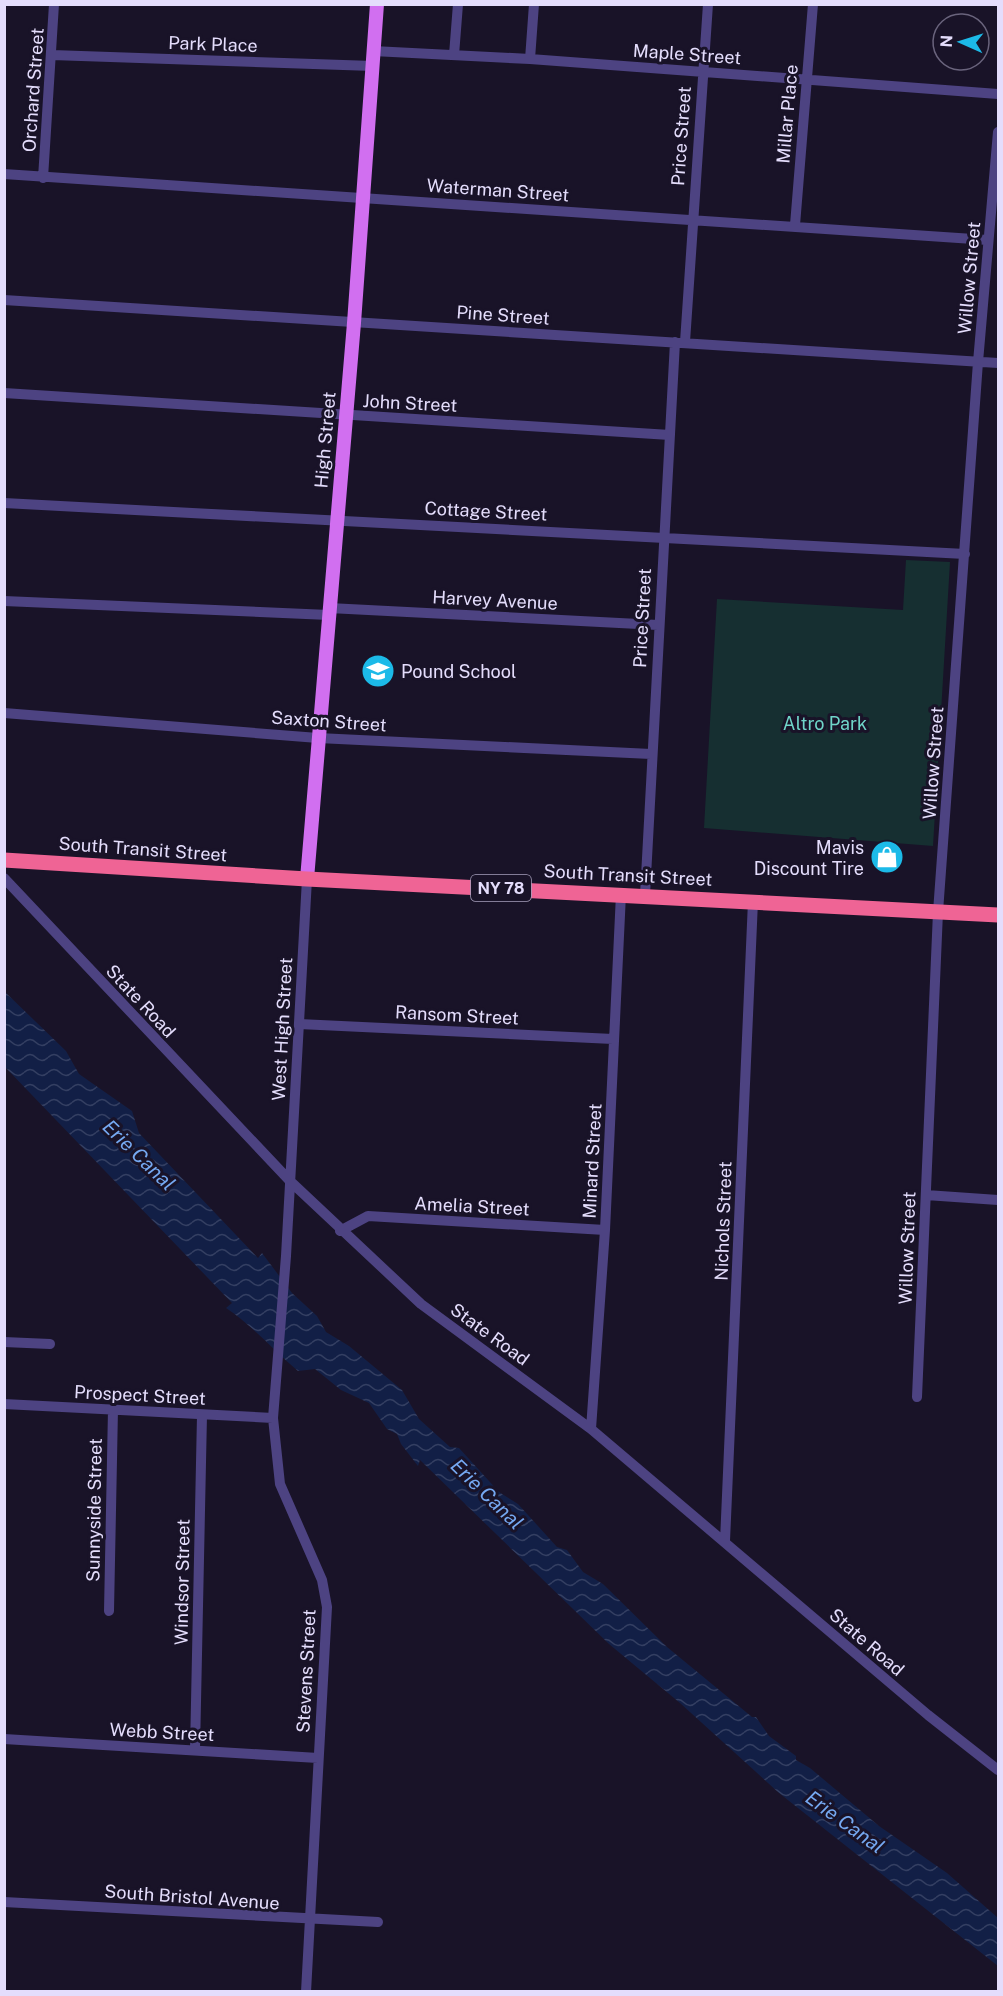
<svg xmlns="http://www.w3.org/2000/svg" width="1003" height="1996" viewBox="0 0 1003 1996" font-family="'Public Sans',sans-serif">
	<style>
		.park { fill: #162f31 }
		.water { fill: url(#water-waves) }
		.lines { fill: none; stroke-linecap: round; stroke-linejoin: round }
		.minor { stroke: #4d4382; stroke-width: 10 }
		.major { stroke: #d16ff0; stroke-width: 14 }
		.highway { stroke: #ef6495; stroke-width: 15 }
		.labels { text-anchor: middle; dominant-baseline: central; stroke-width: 6; stroke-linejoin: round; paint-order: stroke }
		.shield { fill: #191328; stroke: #a7a0bc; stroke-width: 1.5 }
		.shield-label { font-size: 16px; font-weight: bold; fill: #e4ddfc }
		.street-label { font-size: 18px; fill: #e4ddfc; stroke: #191328 }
		.poi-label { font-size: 18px; fill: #e4ddfc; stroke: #191328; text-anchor: start }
		.park-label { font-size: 18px; fill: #6fd5c9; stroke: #191328 }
		.water-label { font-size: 20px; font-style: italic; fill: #75a8f1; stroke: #191328 }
	</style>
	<defs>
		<pattern id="water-waves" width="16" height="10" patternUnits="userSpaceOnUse" patternTransform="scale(1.5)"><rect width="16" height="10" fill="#121f46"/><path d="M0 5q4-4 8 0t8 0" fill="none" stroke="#343f62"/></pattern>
	</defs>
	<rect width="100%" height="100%" fill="#191328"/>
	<!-- park -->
	<path class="park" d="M906,560l44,2 -17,284 -229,-18 13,-229 186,11z"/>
	<!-- water -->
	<path class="water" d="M4,991l62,60 13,23 53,37 7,22 119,125 4,-5 30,40 25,23 9,16 23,14 53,44 17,29 31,28 9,1 40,44 19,12 39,43 10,3 16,22 20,12 64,63 85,70h4l13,19 27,20v4l14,8 69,58 68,47 51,45v48l-219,-173 -99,-90 -71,-59 -189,-184 -2,6 -17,-22 -4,-10 -10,-5 -18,-26 -28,-13 -26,-21 -17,2c-25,-21 -45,-45 -72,-63l6,-5 -227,-236z"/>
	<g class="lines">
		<!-- minor -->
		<path class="minor" d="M373,51l157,8 468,35
			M52,55l321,11
			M454,55l4,-51
			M530,59l4,-55
			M4,174l984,66
			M43,178l11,-174
			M795,225l18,-221
			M4,300l994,63
			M685,342l23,-338
			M4,393l666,42
			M4,503l961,51
			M4,601l325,14
			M329,608l329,17
			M4,713l314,25 333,16
			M4,878l286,303 131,123 170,125 337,286 70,55
			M645,895l30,-553
			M299,1024l314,15
			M926,1195l72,5
			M340,1231l28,-15 237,14
			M4,1342l46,2
			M917,1397l21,-485 40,-550 20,-230
			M4,1404l269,14
			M591,1429l14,-199 16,-336
			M725,1541l28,-640
			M109,1611l4,-202
			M4,1739l314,19
			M195,1750l7,-335
			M4,1902l374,20
			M306,1992l21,-385 -5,-27 -42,-96 -7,-66 13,-162 21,-377"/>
		<!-- major -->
		<path class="major" d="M307,879l47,-556 23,-319"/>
		<!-- highway -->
		<path class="highway" d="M4,860l303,19 691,36"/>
	</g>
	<!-- icons -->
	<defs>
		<g id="school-disc" transform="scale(1.725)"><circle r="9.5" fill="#1cbae8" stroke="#191328"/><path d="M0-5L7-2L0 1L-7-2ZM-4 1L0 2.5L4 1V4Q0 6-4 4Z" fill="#fff"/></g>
		<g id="shop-disc" transform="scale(1.725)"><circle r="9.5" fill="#1cbae8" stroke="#191328"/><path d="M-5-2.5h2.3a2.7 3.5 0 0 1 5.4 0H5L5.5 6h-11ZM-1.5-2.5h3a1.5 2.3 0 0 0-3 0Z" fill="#fff"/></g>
	</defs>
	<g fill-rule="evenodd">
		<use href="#school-disc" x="378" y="671"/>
		<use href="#shop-disc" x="887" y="857"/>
	</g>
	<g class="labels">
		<!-- shield labels -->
		<rect class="shield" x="471" y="875" width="60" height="26" rx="4.5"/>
		<g class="shield-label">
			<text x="501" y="888">NY 78</text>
		</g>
		<!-- street labels -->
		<g class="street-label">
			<text transform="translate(213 44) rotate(2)">Park Place</text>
			<text transform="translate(687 54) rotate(4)">Maple Street</text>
			<text transform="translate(33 90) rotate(-86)">Orchard Street</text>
			<text transform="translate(787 114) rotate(-85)">Millar Place</text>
			<text transform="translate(681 136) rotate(-86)">Price Street</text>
			<text transform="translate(498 190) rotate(4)">Waterman Street</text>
			<text transform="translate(969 278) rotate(-85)">Willow Street</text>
			<text transform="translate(503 315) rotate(4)">Pine Street</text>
			<text transform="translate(410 403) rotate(3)">John Street</text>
			<text transform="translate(325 440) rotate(-85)">High Street</text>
			<text transform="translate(486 511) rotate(3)">Cottage Street</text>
			<text transform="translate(495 600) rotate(3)">Harvey Avenue</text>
			<text transform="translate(642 618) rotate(-87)">Price Street</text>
			<text transform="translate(329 721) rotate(4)">Saxton Street</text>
			<text transform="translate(933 763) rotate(-86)">Willow Street</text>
			<text transform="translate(143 849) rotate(4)">South Transit Street</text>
			<text transform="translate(628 875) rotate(3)">South Transit Street</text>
			<text transform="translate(141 1001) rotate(47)">State Road</text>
			<text transform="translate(457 1015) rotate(3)">Ransom Street</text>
			<text transform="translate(282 1029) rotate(-87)">West High Street</text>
			<text transform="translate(592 1161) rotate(-87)">Minard Street</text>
			<text transform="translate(472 1206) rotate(3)">Amelia Street</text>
			<text transform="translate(723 1221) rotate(-88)">Nichols Street</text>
			<text transform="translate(907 1248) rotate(-88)">Willow Street</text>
			<text transform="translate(490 1334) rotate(36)">State Road</text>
			<text transform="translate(140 1395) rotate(3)">Prospect Street</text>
			<text transform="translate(94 1510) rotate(-89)">Sunnyside Street</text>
			<text transform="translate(182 1582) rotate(-89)">Windsor Street</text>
			<text transform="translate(867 1642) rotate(41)">State Road</text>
			<text transform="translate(306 1671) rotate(-87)">Stevens Street</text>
			<text transform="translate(162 1732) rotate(3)">Webb Street</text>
			<text transform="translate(192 1897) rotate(4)">South Bristol Avenue</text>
		</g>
		<!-- poi labels -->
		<g class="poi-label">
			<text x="401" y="671">Pound School</text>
			<text x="864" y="847" text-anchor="end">Mavis<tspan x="864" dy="21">Discount Tire</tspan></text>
		</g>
		<!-- park labels -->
		<g class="park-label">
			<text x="825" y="723">Altro Park</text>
		</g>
		<!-- water labels -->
		<g class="water-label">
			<text transform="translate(139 1155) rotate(44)">Erie Canal</text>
			<text transform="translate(487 1494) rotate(44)">Erie Canal</text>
			<text transform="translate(845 1822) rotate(36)">Erie Canal</text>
		</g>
	</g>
	<!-- border -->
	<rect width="1003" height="1996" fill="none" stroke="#e4ddfc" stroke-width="12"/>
	<!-- north arrow -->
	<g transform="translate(961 42) rotate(273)"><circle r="28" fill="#191328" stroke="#6a647d" stroke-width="1.5"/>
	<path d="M0-4.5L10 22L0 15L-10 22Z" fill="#1cbae8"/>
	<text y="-9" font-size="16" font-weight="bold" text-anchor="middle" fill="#e4ddfc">N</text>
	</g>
</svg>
